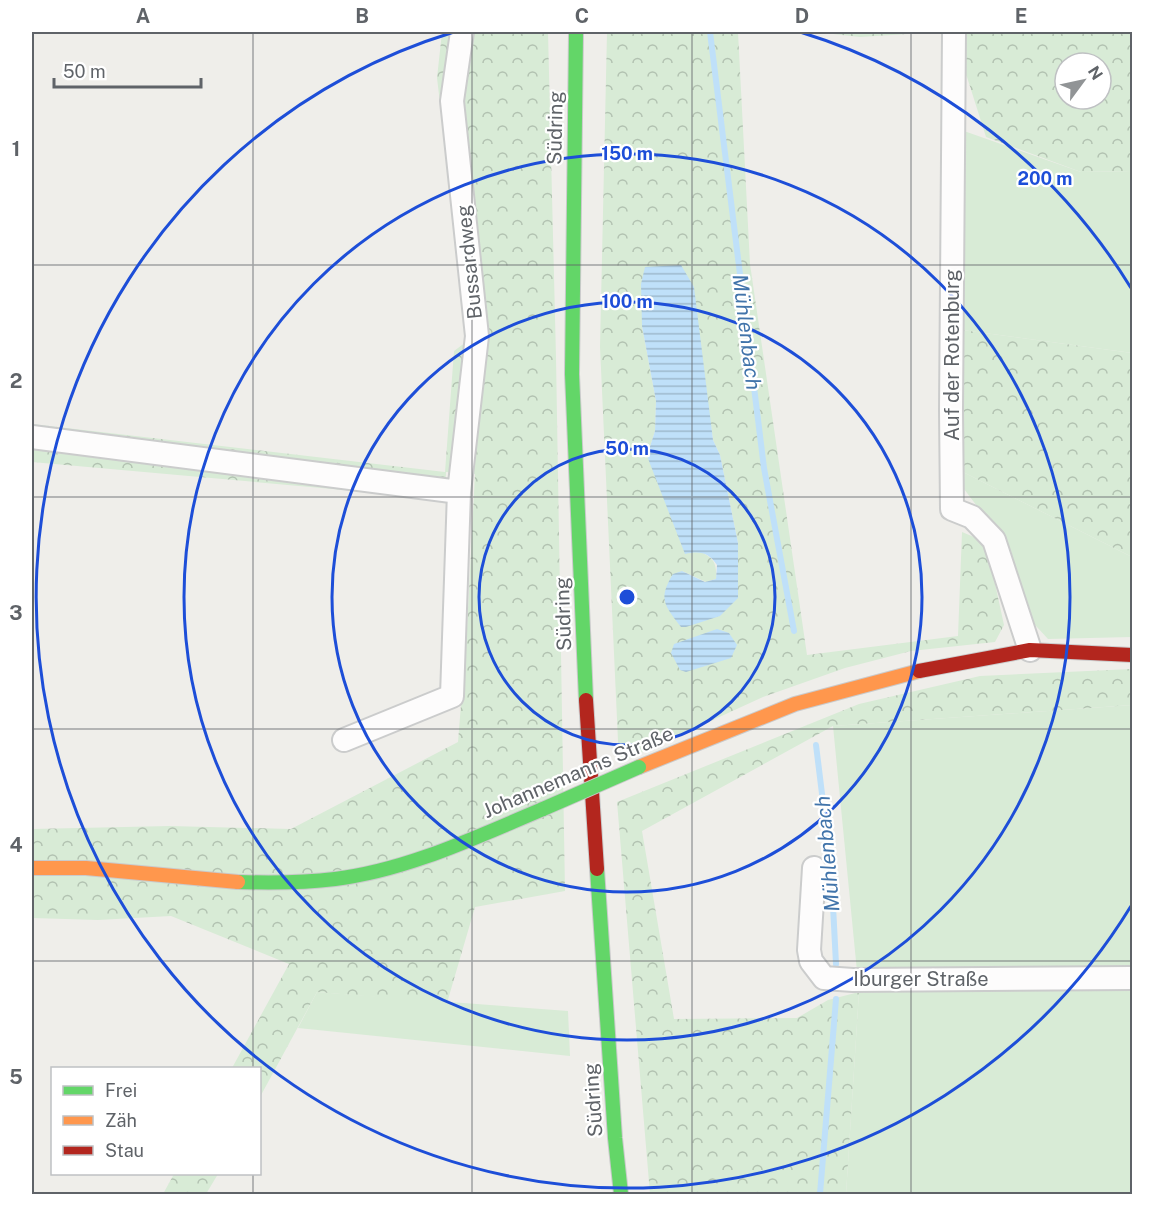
<svg xmlns="http://www.w3.org/2000/svg" width="1164" height="1226" viewBox="0 0 1164 1226" font-family="'Public Sans',sans-serif">
	<style>
		.grass { fill: #d8ebd6 }
		.forest { fill: url(#forest-crowns); fill-rule: evenodd }
		.water { fill: url(#water-rules) }
		.lines { fill: none; stroke-linecap: round; stroke-linejoin: round }
		.stream { stroke: #bfe0f9; stroke-width: 6 }
		.street-casing { stroke: #cbcccc; stroke-width: 26 }
		.fast-casing { stroke: #cacacb; stroke-width: 16 }
		.slow-casing { stroke: #cacacb; stroke-width: 16 }
		.jam-casing { stroke: #cacacb; stroke-width: 16 }
		.street { stroke: #fdfcfc; stroke-width: 22 }
		.fast { stroke: #63d668; stroke-width: 14 }
		.slow { stroke: #ff974d; stroke-width: 14 }
		.jam { stroke: #b3261e; stroke-width: 14 }
		.fast-bridge-casing { stroke: #cacacb; stroke-width: 16; stroke-linecap: butt }
		.fast-bridge { stroke: #63d668; stroke-width: 14 }
		.grid { fill: none; stroke: #5f6368; stroke-width: 1.5; stroke-opacity: 0.55 }
		.ring { fill: none; stroke: #1d4ed8; stroke-width: 3 }
		.labels { text-anchor: middle; dominant-baseline: central; stroke-width: 4.5; stroke-linejoin: round; paint-order: stroke }
		.street-label { font-size: 20px; fill: #5f6368; stroke: #fff }
		.water-label { font-size: 21px; font-style: italic; fill: #4174aa; stroke: #fff }
		.centre { fill: #1d4ed8; stroke: #fff; stroke-width: 3 }
		.ring-label { font-size: 18px; text-anchor: middle; font-weight: bold; fill: #1d4ed8; stroke: #fff; stroke-width: 4.5; stroke-linejoin: round; paint-order: stroke }
		.neatline { fill: none; stroke: #5f6368; stroke-width: 2 }
		.grid-label { font-size: 20px; text-anchor: middle; font-weight: bold; fill: #5f6368 }
	</style>
	<defs>
		<pattern id="forest-crowns" width="20" height="18" patternUnits="userSpaceOnUse" patternTransform="scale(1.5)"><rect width="20" height="18" fill="#d8ebd6"/><path d="M2 6a3 3 0 1 1 6 0M12 15a3 3 0 1 1 6 0" fill="none" stroke="#b2c2b1"/></pattern>
		<pattern id="water-rules" width="6" height="5" patternUnits="userSpaceOnUse" patternTransform="scale(1.5)"><rect width="6" height="5" fill="#bfe0f9"/><path d="M0 2.5h6" fill="none" stroke="#9eb9cd"/></pattern>
	</defs>
	<rect width="100%" height="100%" fill="#efeeea"/>
	<!-- grass -->
	<path class="grass" d="M964,131l117,41 51,-1v182l-170,-23z
		M961,471l171,86v80l-84,2 -23,-25 -14,-63 -47,-62z
		M1132,705v489h-286l13,-202 -26,-266z
		M317,992l251,19 2,45 -272,-28z"/>
	<!-- forest -->
	<path class="forest" d="M442,32h106l8,325 9,534 -90,16 -28,96 -130,-11 -57,105v-29h-28l57,-104 -118,-48 -73,4 -66,-2v-89l138,-3 121,3 167,-87 9,-113 8,-155 -29,-2 -1,27 -413,-37v-38l413,48 9,-121 32,-24 -32,-107 -17,-142z
		M607,32h131l12,232 57,391 151,-19 4,-104 24,10 18,83 -9,17 -84,9 -66,17 -82,29 -144,66 -19,-416zM642,326l69,100 2,14 7,15 18,88 -18,73 -38,-45 24,11 10,-3c1,-16 -2,-21 -17,-28l-52,-95 8,-25 1,-30z
		M815,32h317v139l-51,1 -95,-35 -19,-60 -27,-45 -80,5zM1065,63h36v36h-36z
		M962,330l170,23v204l-171,-86z
		M1132,669v36l-299,21 -191,105 32,188 123,-1 31,-18 31,-8 -13,202h-196l-33,-392 242,-98 121,-28z
		M174,1174h44l-12,20h-43z"/>
	<!-- water -->
	<path class="water" d="M681,265l13,22 19,153 7,15 18,88v55l-18,18 -34,11h-5c-17,-22 -23,-28 -8,-53l9,-3 23,11 11,-3 1,-14c-9,-13 -17,-14 -32,-11l-38,-98 8,-25 1,-30 -14,-75 -1,-42 4,-17z
		M717,629l12,4 8,12 -6,13 -45,14 -6,-2 -9,-17 3,-9z"/>
	<g class="lines">
		<!-- stream -->
		<path class="stream" d="M710,32l54,436 30,163
			M816,745l15,122 5,97
			M820,1194l16,-195"/>
		<!-- street casing -->
		<g class="street-casing">
			<path id="street" d="M954,32l-3,378 1,99 20,8 22,23 36,110
				M32,437l427,55 18,-156 -25,-235 10,-69
				M344,740l108,-44 7,-204
				M814,868l-5,82 2,11 13,17 29,2 279,-2"/>
		</g>
		<!-- fast casing -->
		<g class="fast-casing">
			<path id="fast" d="M576,32l-4,342 14,326
				M597,869l18,269 6,56
				M238,882c33,1 65,1 97,-3 73,-9 141,-42 208,-70"/>
		</g>
		<!-- slow casing -->
		<g class="slow-casing">
			<path id="slow" d="M639,767l156,-63 124,-33
				M32,868h54l152,14"/>
		</g>
		<!-- jam casing -->
		<g class="jam-casing">
			<path id="jam" d="M919,671l111,-21 102,5
				M586,700l11,169"/>
		</g>
		<!-- street -->
		<use href="#street" class="street"/>
		<!-- fast -->
		<use href="#fast" class="fast"/>
		<!-- slow -->
		<use href="#slow" class="slow"/>
		<!-- jam -->
		<use href="#jam" class="jam"/>
		<!-- fast-bridge casing -->
		<g class="fast-bridge-casing">
			<path id="fast-bridge" d="M543,809l96,-42"/>
		</g>
		<!-- fast-bridge -->
		<use href="#fast-bridge" class="fast-bridge"/>
	</g>
	<!-- grid -->
	<path class="grid" d="M253,32v1036M472,32v1162M692,32v1162M911,32v1162M32,265h1100M32,497h1100M32,729h1100M32,961h1100M253,1174v20"/>
	<!-- distance rings -->
	<g class="ring">
		<circle cx="627" cy="597" r="148"/>
		<circle cx="627" cy="597" r="295"/>
		<circle cx="627" cy="597" r="443"/>
		<path d="M1131 906A591 591 0 1 1 454 32M800 32A591 591 0 0 1 1131 288"/>
	</g>
	<g class="labels">
		<!-- street labels -->
		<g class="street-label">
			<text transform="translate(555 128) rotate(-89)">Südring</text>
			<text transform="translate(469 262) rotate(-96)">Bussardweg</text>
			<text transform="translate(952 355) rotate(-90)">Auf der Rotenburg</text>
			<text transform="translate(563 614) rotate(-92)">Südring</text>
			<text transform="translate(578 772) rotate(-23)">Johannemanns Straße</text>
			<text x="921" y="979">Iburger Straße</text>
			<text transform="translate(593 1100) rotate(-94)">Südring</text>
		</g>
		<!-- water labels -->
		<g class="water-label">
			<text transform="translate(747 332) rotate(83)">Mühlenbach</text>
			<text transform="translate(827 854) rotate(-95)">Mühlenbach</text>
		</g>
	</g>
	<circle cx="627" cy="597" r="9" class="centre"/>
	<g class="ring-label">
		<text x="627" y="160">150 m</text>
		<text x="1045" y="185">200 m</text>
		<text x="627" y="308">100 m</text>
		<text x="627" y="455">50 m</text>
	</g>
	<!-- border -->
	<rect width="1164" height="1226" fill="none" stroke="#ffffff" stroke-width="66"/>
	<!-- legend -->
	<rect x="51" y="1067" width="210" height="108" fill="#ffffff" stroke="#bfc1c3" stroke-width="1.5"/>
	<rect x="63" y="1086" width="30" height="9" fill="#63d668" stroke="#bfc1c3" stroke-width="1.5"/>
	<text x="105" y="1097" font-size="18" fill="#5f6368">Frei</text>
	<rect x="63" y="1116" width="30" height="9" fill="#ff974d" stroke="#bfc1c3" stroke-width="1.5"/>
	<text x="105" y="1127" font-size="18" fill="#5f6368">Zäh</text>
	<rect x="63" y="1146" width="30" height="9" fill="#b3261e" stroke="#bfc1c3" stroke-width="1.5"/>
	<text x="105" y="1157" font-size="18" fill="#5f6368">Stau</text>
	<!-- north arrow -->
	<g transform="translate(1083 81) rotate(57)"><circle r="28" fill="#ffffff" stroke="#bfc1c3" stroke-width="1.5"/>
	<path d="M0-4.5L10 22L0 15L-10 22Z" fill="#919496"/>
	<text y="-9" font-size="16" font-weight="bold" text-anchor="middle" fill="#5f6368">N</text>
	</g>
	<!-- scale -->
	<path d="M54 78v9h147v-9" fill="none" stroke="#5f6368" stroke-width="3"/>
	<text x="63" y="78" font-size="18" fill="#5f6368" stroke="#ffffff" stroke-width="4.5" paint-order="stroke">50 m</text>
	<rect x="33" y="33" width="1098" height="1160" class="neatline"/>
	<g class="grid-label">
		<text x="143" y="23">A</text>
		<text x="362" y="23">B</text>
		<text x="582" y="23">C</text>
		<text x="802" y="23">D</text>
		<text x="1021" y="23">E</text>
		<text x="16" y="156">1</text>
		<text x="16" y="388">2</text>
		<text x="16" y="620">3</text>
		<text x="16" y="852">4</text>
		<text x="16" y="1084">5</text>
	</g>
</svg>
